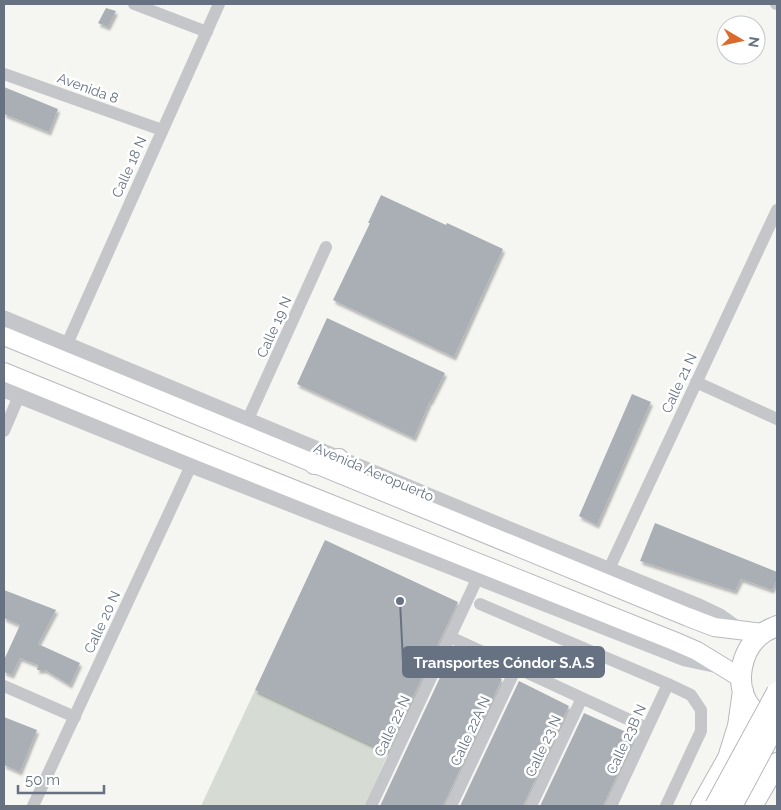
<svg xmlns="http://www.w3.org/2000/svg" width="781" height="810" viewBox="0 0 781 810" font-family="Raleway,sans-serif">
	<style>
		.green { fill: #d6dcd3 }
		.building { fill: #aaafb6; filter: url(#shadow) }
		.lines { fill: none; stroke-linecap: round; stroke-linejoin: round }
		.secondary-casing { stroke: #b6b9be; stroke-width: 20 }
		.primary-casing { stroke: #b4b8bc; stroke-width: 22 }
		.minor { stroke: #c4c6ca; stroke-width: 12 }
		.tertiary { stroke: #c4c6ca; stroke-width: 15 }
		.secondary { stroke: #fff; stroke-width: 18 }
		.primary { stroke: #fff; stroke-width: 20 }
		.primary-bridge-casing { stroke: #b4b8bc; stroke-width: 22; stroke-linecap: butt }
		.primary-bridge { stroke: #fff; stroke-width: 20 }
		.labels { text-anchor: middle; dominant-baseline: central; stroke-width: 5; stroke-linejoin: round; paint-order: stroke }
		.street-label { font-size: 14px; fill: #667282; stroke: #fff }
		.leader { fill: none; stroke: #667282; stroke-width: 2 }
		.callout-dot { fill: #667282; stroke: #fff; stroke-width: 2 }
		.callout { fill: #667282; stroke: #667282; stroke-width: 2 }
		.callout-label { font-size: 15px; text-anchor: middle; font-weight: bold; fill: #fff }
	</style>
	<defs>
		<filter id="shadow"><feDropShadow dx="2" dy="3.5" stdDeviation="1" flood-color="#0004"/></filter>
	</defs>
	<rect width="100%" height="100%" fill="#f5f6f2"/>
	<!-- green -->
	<path class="green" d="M255,690l134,62 -24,54h-164z"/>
	<!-- building -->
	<path class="building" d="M106,8l10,3 -8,16 -10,-4z
		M4,87l54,22 -9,23 -45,-18z
		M381,195l65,30 1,-2 56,26 -49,108 -121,-57 37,-77h-2z
		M327,318l118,55 -14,28h-1l-16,37 -117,-54z
		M632,394l19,8 -54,123 -18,-9z
		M655,523l122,49v8l-5,10 -31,-11 -6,12 -95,-30z
		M325,540l133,62 -71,150 -132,-62z
		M4,590l52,20 -18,34 42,19 -10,22 -25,-15h-8l1,-5 -18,-7 -8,17 -8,-3v-12l16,-35 -16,-7z
		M451,654l51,25 -59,127h-63z
		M519,681l50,25 -46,100h-63z
		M584,713l51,23 -32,70h-63z
		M4,717l33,13 -17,42 -16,-7z"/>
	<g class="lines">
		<!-- secondary casing -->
		<g class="secondary-casing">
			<path id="secondary" d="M4,336l684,281 26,10 49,6
				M4,372l194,79 476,190 23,10 44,27
				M314,465l25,-7"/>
		</g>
		<!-- primary casing -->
		<g class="primary-casing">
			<path id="primary" d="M777,727c-10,-5 -18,-9 -25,-18 -19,-22 -12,-60 11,-76 4,-3 10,-5 14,-7
				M701,806l27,-48 10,-32 5,-35
				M752,806l25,-43"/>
		</g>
		<!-- minor -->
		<path class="minor" d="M134,4l73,28
			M776,4h1
			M4,74l158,56
			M67,344l152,-340
			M696,382l81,37
			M248,419l78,-172
			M4,431l15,-35
			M609,569l168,-359
			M480,604l188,80 23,11 10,15v21l-35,75
			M450,637l197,91
			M4,686l71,31
			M33,806l162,-349
			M371,806l107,-229
			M451,806l65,-138
			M531,806l51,-108
			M611,806l57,-122"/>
		<!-- tertiary -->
		<path class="tertiary" d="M4,318l520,217 175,71 21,10 21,15
			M4,390l188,76 493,193 33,7"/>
		<!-- secondary -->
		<use href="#secondary" class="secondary"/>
		<!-- primary -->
		<use href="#primary" class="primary"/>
		<!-- primary-bridge casing -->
		<g class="primary-bridge-casing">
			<path id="primary-bridge" d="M715,806l62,-114
				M732,806l45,-84"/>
		</g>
		<!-- primary-bridge -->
		<use href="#primary-bridge" class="primary-bridge"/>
	</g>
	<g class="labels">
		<!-- street labels -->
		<g class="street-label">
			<text transform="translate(88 88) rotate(20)">Avenida 8</text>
			<text transform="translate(129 167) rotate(-66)">Calle 18 N</text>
			<text transform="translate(274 327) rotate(-66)">Calle 19 N</text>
			<text transform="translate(679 383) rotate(-65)">Calle 21 N</text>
			<text transform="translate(374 472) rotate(23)">Avenida Aeropuerto</text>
			<text transform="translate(102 622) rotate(-65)">Calle 20 N</text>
			<text transform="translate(392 726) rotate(-65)">Calle 22 N</text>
			<text transform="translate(470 731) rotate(-65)">Calle 22A N</text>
			<text transform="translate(626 739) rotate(-65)">Calle 23B N</text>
			<text transform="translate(543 746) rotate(-65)">Calle 23 N</text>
		</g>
	</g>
	<!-- callouts -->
	<path class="leader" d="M400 601L403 662"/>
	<circle class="callout-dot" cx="400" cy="601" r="5"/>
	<rect class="callout" x="403" y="647" width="201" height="30" rx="5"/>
	<g class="callout-label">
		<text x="504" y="668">Transportes Cóndor S.A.S</text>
	</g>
	<!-- border -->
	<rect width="781" height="810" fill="none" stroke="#667282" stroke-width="10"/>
	<!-- north arrow -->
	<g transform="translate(741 40) rotate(99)"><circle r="24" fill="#ffffff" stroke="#c2c7cd"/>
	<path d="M0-4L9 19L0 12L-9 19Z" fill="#db6a2d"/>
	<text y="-8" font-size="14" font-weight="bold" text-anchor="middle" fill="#667282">N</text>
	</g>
	<!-- scale -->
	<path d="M18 785v8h86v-8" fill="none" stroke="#667282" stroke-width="2.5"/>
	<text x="25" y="785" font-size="15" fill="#667282" stroke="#ffffff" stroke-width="4" paint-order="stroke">50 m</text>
</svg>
